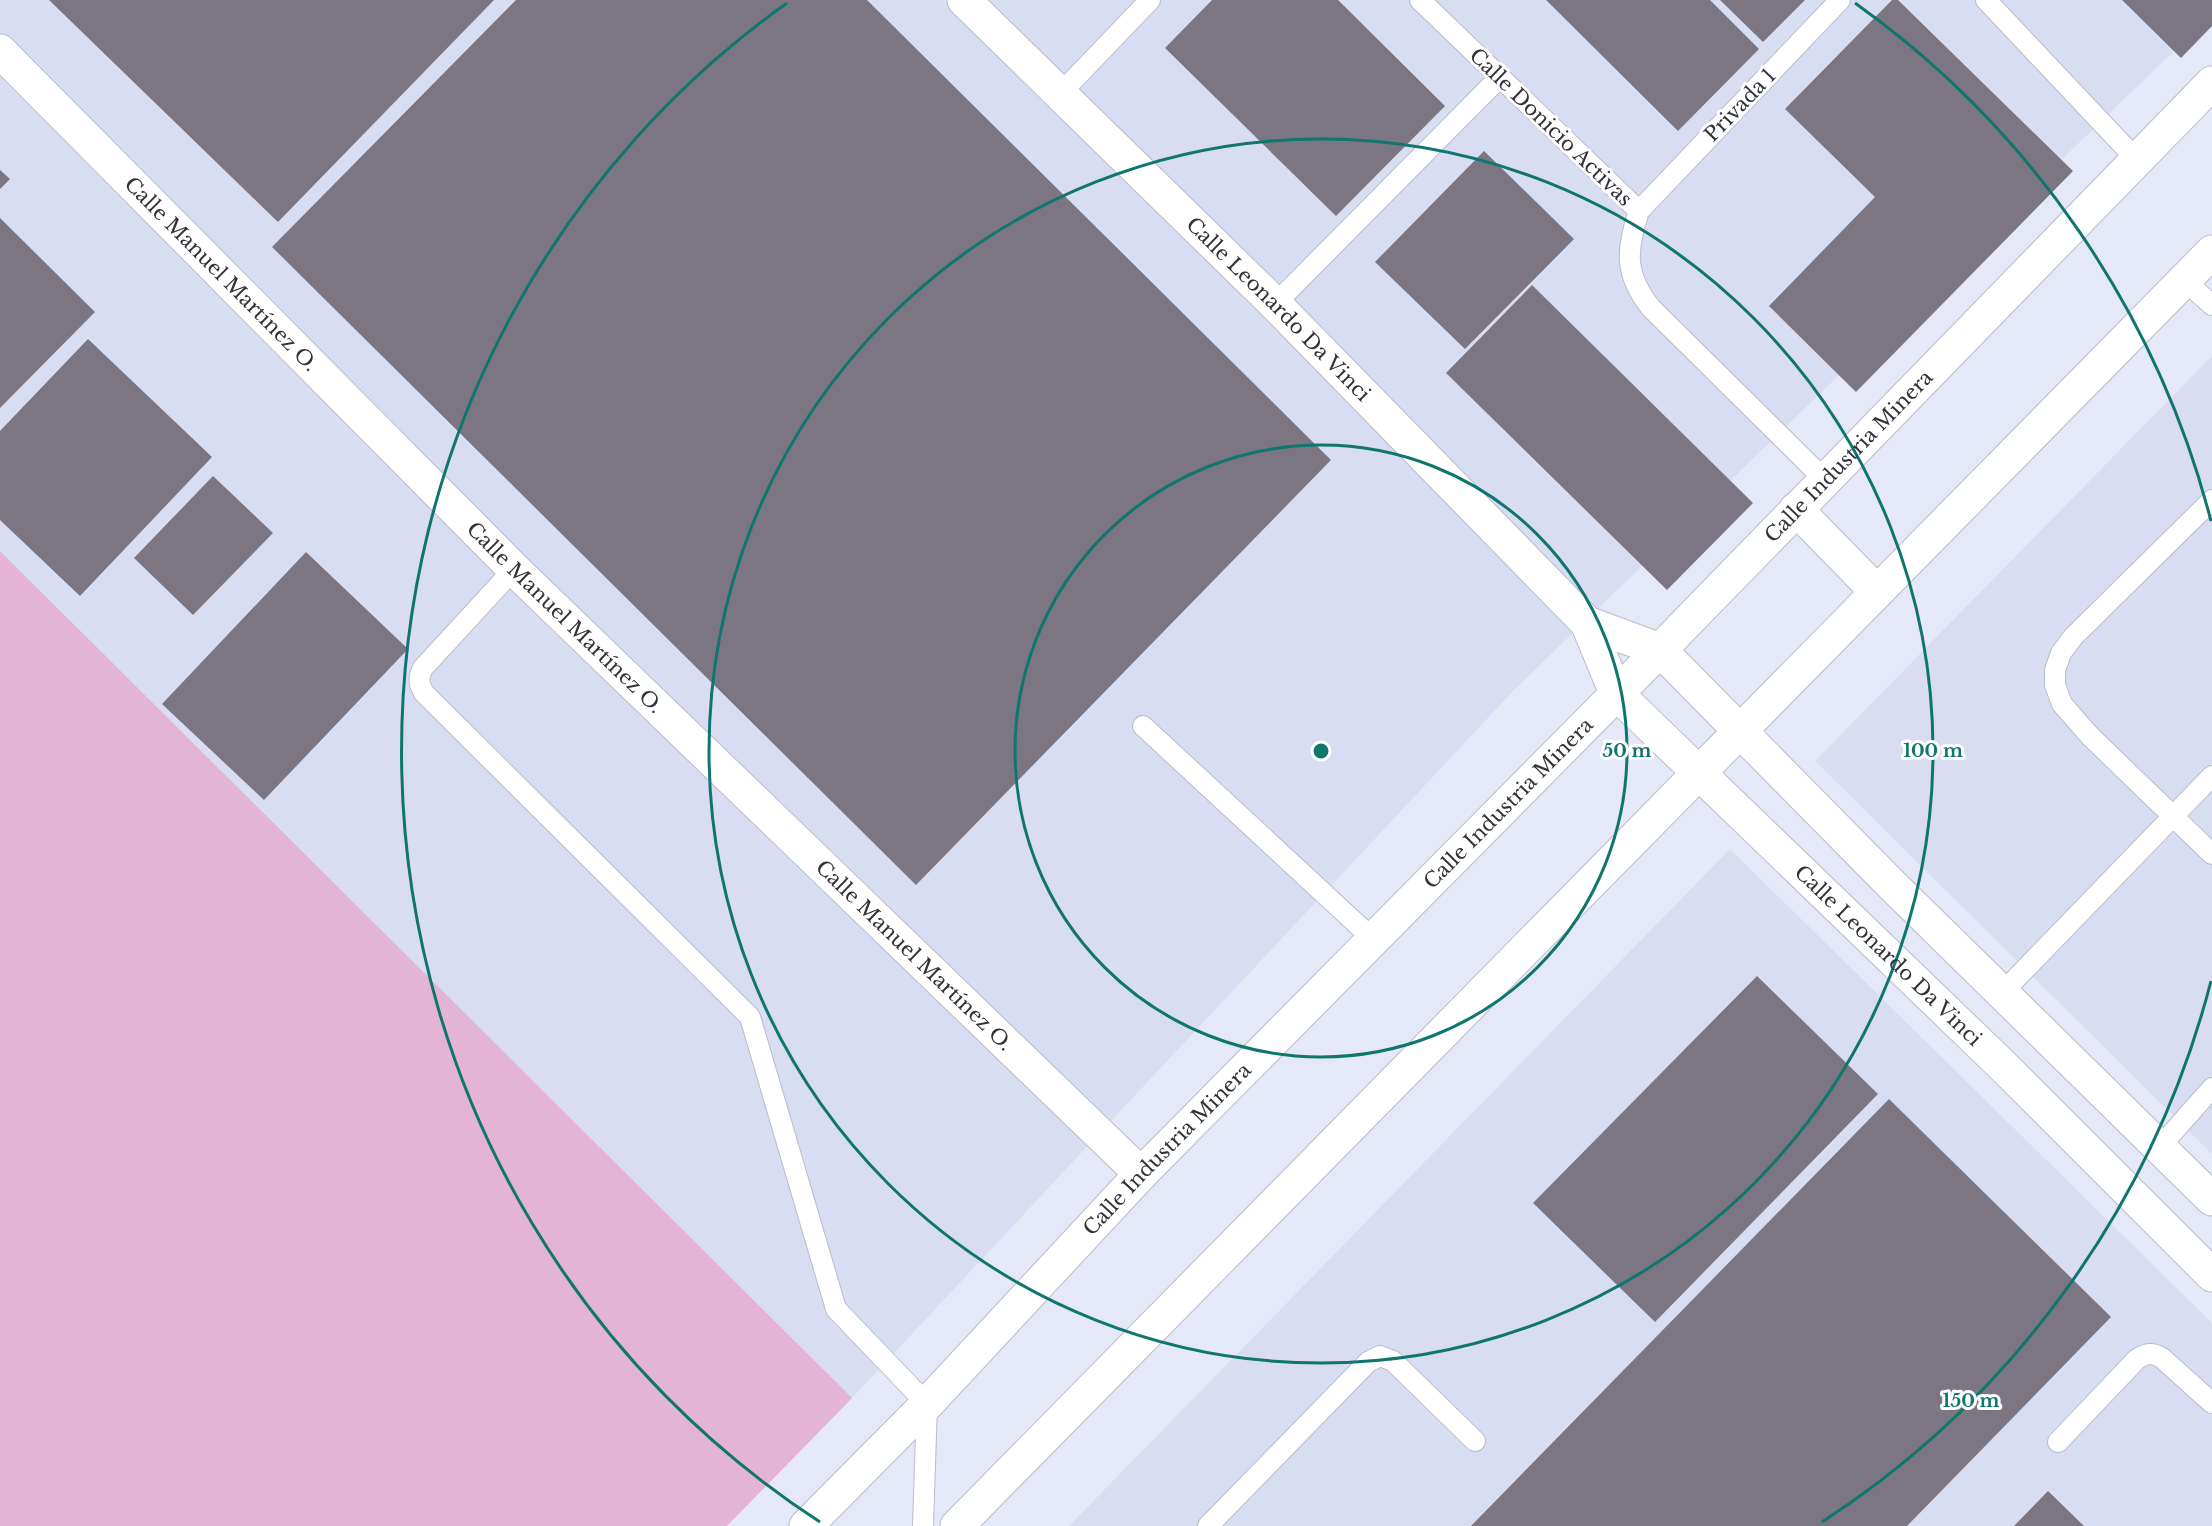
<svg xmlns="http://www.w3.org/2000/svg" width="2212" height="1526" viewBox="0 0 2212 1526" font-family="'Libre Baskerville',serif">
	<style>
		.built { fill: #d8ddf2 }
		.green { fill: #e3b4d3 }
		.building { fill: #7b7681 }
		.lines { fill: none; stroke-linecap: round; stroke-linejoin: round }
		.service-casing { stroke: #b9bcc9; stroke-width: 22 }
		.minor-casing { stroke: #b9bcc9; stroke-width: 35 }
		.secondary-casing { stroke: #b9bcc9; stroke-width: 35 }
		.service { stroke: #fff; stroke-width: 20 }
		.minor { stroke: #fff; stroke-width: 33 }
		.secondary { stroke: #fff; stroke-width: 33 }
		.ring { fill: none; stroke: #0f766e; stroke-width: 3 }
		.labels { text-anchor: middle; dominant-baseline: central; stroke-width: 6; stroke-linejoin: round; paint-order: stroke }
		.street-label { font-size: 20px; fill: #323338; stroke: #fff }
		.centre { fill: #0f766e; stroke: #fff; stroke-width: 3 }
		.ring-label { font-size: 18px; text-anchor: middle; font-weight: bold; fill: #0f766e; stroke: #fff; stroke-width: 6; stroke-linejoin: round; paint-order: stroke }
	</style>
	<rect width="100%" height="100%" fill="#e5e8f6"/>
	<!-- built -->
	<path class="built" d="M0,0h2212v14l-698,676 -662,708 -852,-847z
		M2212,356v798l-397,-393z
		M1730,849l482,474v203h-1143z"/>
	<!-- green -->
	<path class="green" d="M0,551l852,847 -125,128h-727z"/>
	<!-- building -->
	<path class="building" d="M49,0h445l-216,222z
		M516,0h351l464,460 -415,425 -644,-638z
		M1212,0h126l107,106 -109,110 -171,-168z
		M1546,0h164l49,49 -81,82z
		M1720,0h85l-42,42z
		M1892,0h6l175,171 -217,221 -87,-86 106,-109 -90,-88z
		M2122,0h90v26l-31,32z
		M1484,151l90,88 -109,110 -90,-87z
		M0,170l10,9 -10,10z
		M0,218l95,94 -95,96z
		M1532,285l221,218 -86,87 -221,-217z
		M88,339l124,118 -132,139 -80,-76v-89z
		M213,476l60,57 -80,82 -59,-57z
		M306,552l102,97 -144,151 -102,-96z
		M1757,976l121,118 -223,228 -122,-119z
		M1889,1099l222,218 -204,209h-436z
		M2048,1491l36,35h-70z"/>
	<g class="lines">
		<!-- service casing -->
		<g class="service-casing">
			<path id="service" d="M1420,0l219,211
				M1986,0l150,159
				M1059,95l91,-95
				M2184,280l28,25
				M1275,304l224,-226
				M1825,480l-174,-172c-27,-34 -25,-58 -12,-97l201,-211
				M2212,500l-139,137 -12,16 -6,17v15l7,19 28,32 122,118
				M514,569l-91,99c-5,10 -5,15 1,25l326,324 86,292 91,95 -4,122
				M1143,726l230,213
				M2002,993l210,-217
				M2159,1148l53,-60
				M2058,1442l79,-83c10,-6 15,-7 25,-1l50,45
				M1208,1526l160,-164 12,-6 13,5 82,80"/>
		</g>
		<!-- minor casing -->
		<g class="minor-casing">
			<g id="minor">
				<path id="s1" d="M0,51l514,518 627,605"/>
			</g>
		</g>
		<!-- secondary casing -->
		<g class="secondary-casing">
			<g id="secondary">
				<path id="s2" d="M964,0l311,304 312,319 29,70 387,373 209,209"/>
				<path d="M1796,509l81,83"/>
				<path d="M1587,623l73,27 232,235 320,314"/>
				<path id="s3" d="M806,1526l121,-122 214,-230 519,-524 552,-567"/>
				<path d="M957,1526l1255,-1274"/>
			</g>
		</g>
		<!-- service -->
		<use href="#service" class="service"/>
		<!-- minor -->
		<use href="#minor" class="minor"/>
		<!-- secondary -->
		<use href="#secondary" class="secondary"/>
	</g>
	<!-- distance rings -->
	<g class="ring">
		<circle cx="1321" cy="751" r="306"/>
		<circle cx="1321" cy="751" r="612"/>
		<path d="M2211 981A919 919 0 0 1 1822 1522M820 1522A919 919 0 0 1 787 3M1855 3A919 919 0 0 1 2211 521"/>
	</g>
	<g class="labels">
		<!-- street labels -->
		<g class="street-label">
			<text transform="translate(1740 105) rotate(-46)">Privada 1</text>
			<text transform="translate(1551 127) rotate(44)">Calle Donicio Activas</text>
			<text stroke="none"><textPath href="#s1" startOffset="314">Calle Manuel Martínez O.</textPath></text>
			<text stroke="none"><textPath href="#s2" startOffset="441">Calle Leonardo Da Vinci</textPath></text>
			<text stroke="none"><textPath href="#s3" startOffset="1494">Calle Industria Minera</textPath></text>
			<text stroke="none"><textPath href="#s1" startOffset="800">Calle Manuel Martínez O.</textPath></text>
			<text stroke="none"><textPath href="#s3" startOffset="1008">Calle Industria Minera</textPath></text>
			<text stroke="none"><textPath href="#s1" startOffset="1286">Calle Manuel Martínez O.</textPath></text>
			<text stroke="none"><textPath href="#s2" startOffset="1335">Calle Leonardo Da Vinci</textPath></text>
			<text stroke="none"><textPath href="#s3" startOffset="522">Calle Industria Minera</textPath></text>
		</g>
	</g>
	<circle cx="1321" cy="751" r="9" class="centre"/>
	<g class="ring-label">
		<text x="1627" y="757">50 m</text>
		<text x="1933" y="757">100 m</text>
		<text x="1971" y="1407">150 m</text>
	</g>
</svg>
